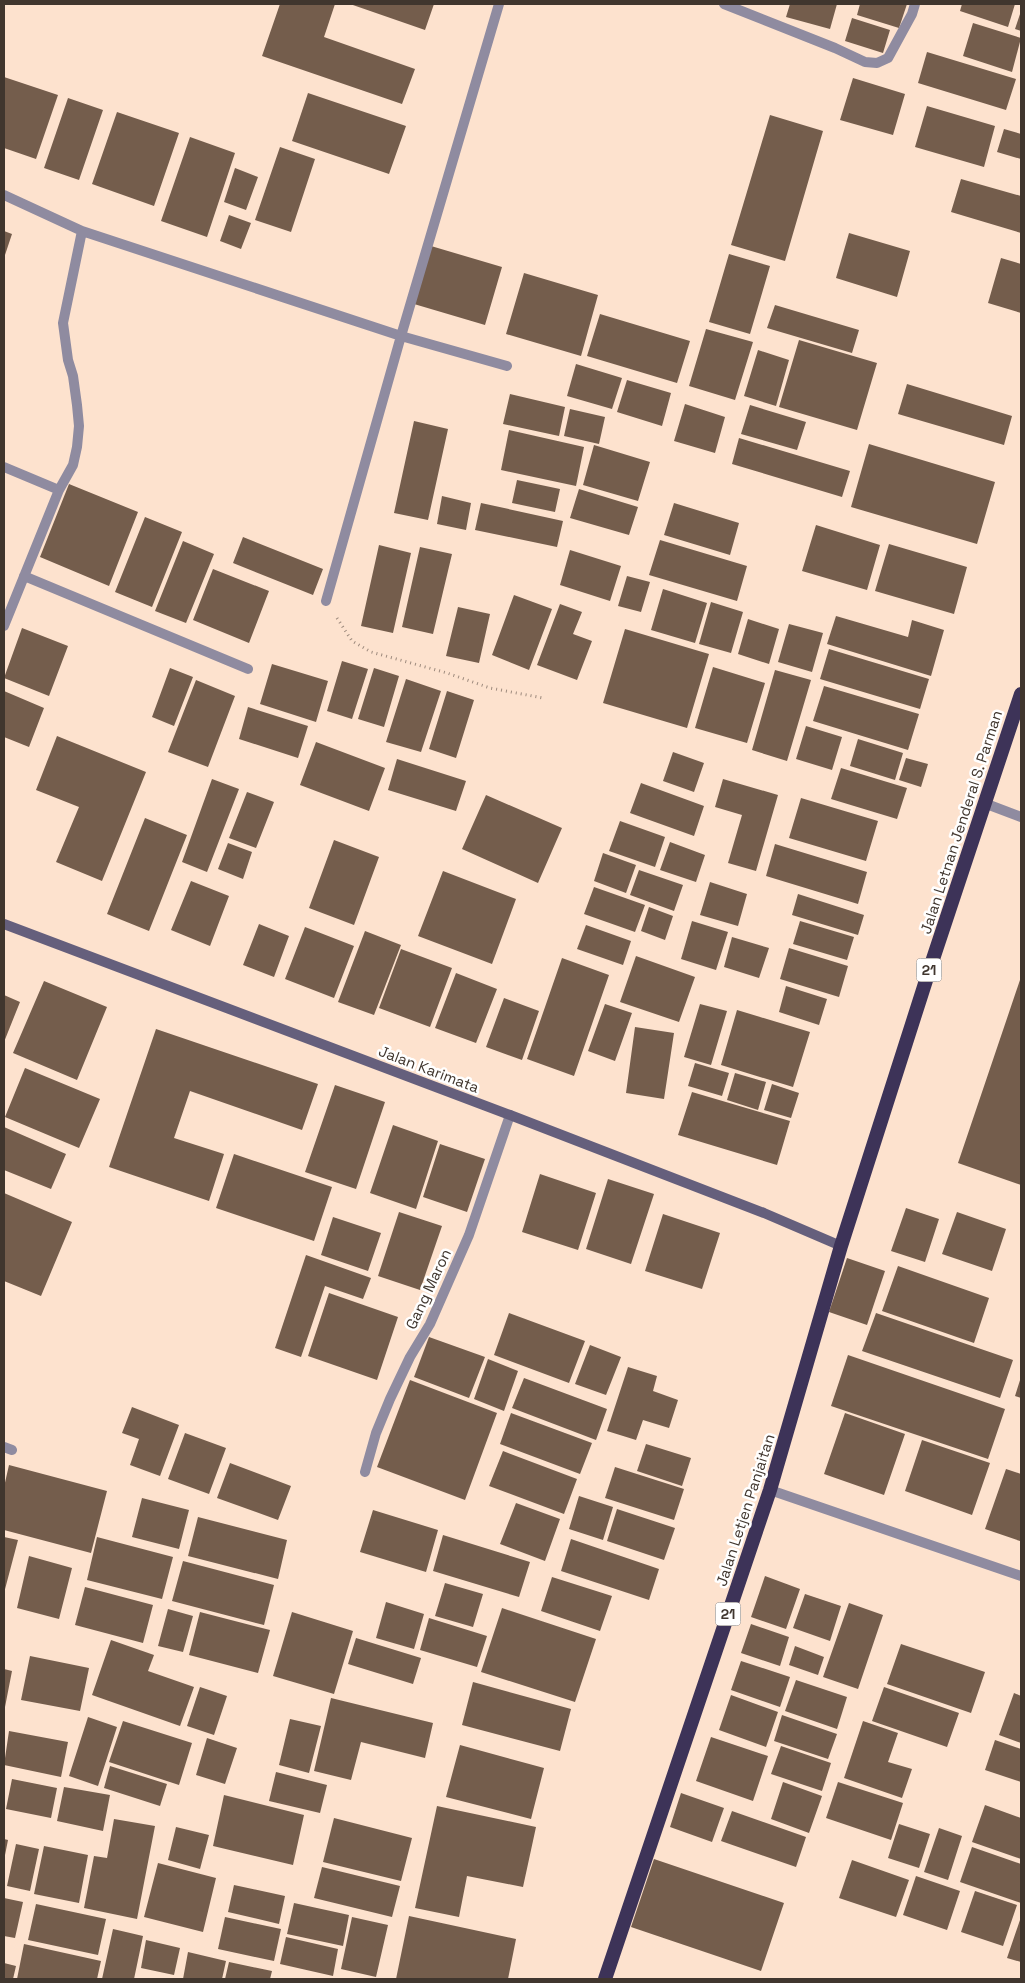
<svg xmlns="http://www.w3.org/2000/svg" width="1025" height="1983" viewBox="0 0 1025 1983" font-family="'Space Grotesk',sans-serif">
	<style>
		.building { fill: #745d4c }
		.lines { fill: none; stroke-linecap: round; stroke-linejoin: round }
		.path { stroke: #9d8a7d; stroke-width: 3; stroke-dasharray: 1 4; stroke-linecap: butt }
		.minor { stroke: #8f8ba0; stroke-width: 10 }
		.secondary { stroke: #655f7c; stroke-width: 10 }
		.trunk { stroke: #3d3358; stroke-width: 14 }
		.labels { text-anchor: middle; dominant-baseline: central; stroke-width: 5; stroke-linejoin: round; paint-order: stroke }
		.shield { fill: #fff; stroke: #79726d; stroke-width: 1 }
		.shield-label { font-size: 14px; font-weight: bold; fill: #40362e }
		.street-label { font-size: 15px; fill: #40362e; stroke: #fff }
	</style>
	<rect width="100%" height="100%" fill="#fde2ce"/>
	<!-- building -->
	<path class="building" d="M280,4h55l-11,33 91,32 -13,35 -140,-48z
		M350,4h84l-9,26z
		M790,4h47l-7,25 -44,-12z
		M860,4h47l-8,24 -42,-13z
		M962,4h53l-7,23 -48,-16z
		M1021,11v20l-6,-2z
		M852,18l38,12 -7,23 -38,-12z
		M973,23l48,15 -9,34 -49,-16z
		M927,52l89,27 -10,31 -88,-27z
		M4,77l54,18 -22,64 -32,-11z
		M853,78l52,16 -12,41 -53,-15z
		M308,93l98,33 -17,48 -97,-33z
		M68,98l35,12 -24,70 -35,-12z
		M927,106l68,20 -11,41 -69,-20z
		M117,112l62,21 -25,73 -62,-22z
		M770,115l53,16 -38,130 -54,-16z
		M1004,129l17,5v25l-24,-7z
		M190,137l45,16 -28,84 -46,-16z
		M280,147l35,12 -24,73 -36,-12z
		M235,168l23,9 -12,33 -22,-8z
		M961,179l60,17v37l-70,-21z
		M229,215l22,8 -10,26 -21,-8z
		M4,231l8,3 -8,24z
		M849,233l61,18 -13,46 -61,-19z
		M431,246l71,21 -17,58 -71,-21z
		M729,254l41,12 -20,68 -41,-12z
		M1001,258l20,6v49l-33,-10z
		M524,273l74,22 -17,61 -75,-22z
		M775,305l84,25 -7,23 -85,-25z
		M600,314l90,27 -13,42 -90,-27z
		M706,329l47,13 -18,58 -46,-14z
		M799,340l78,23 -20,67 -78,-23z
		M758,350l31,10 -13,46 -32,-10z
		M576,364l46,14 -10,31 -45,-13z
		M627,380l44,13 -9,33 -45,-14z
		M907,384l105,32 -8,29 -106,-31z
		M510,394l55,13 -6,29 -56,-12z
		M685,404l40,13 -10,36 -41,-12z
		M750,405l56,17 -9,28 -56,-16z
		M570,409l35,8 -6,27 -35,-8z
		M414,421l34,8 -20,91 -34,-7z
		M509,430l75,17 -8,39 -75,-16z
		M739,438l111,33 -8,26 -110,-33z
		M869,444l126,38 -18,62 -126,-37z
		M594,445l56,17 -12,39 -55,-16z
		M517,480l43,9 -5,23 -43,-9z
		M69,484l69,28 -29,74 -69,-29z
		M579,489l59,18 -9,28 -59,-17z
		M442,496l29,7 -5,27 -29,-6z
		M481,503l82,18 -6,26 -82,-17z
		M674,503l65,20 -9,32 -66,-20z
		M145,517l37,15 -30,75 -37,-15z
		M816,525l64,20 -13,45 -65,-19z
		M243,537l80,32 -10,26 -80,-32z
		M660,540l87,26 -10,35 -88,-26z
		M183,541l31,13 -28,69 -31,-12z
		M889,544l78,23 -13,47 -79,-23z
		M379,545l32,8 -18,80 -32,-7z
		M420,547l32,7 -19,80 -31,-7z
		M570,550l51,16 -11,35 -50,-16z
		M213,569l56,22 -20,52 -56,-23z
		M627,576l23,6 -9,30 -23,-6z
		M663,589l44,14 -12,40 -44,-13z
		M514,595l38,14 -23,61 -37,-15z
		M711,602l32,10 -12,41 -32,-9z
		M560,604l22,8 -9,22 19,7 -15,39 -40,-15z
		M458,607l32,7 -11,49 -33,-7z
		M836,616l72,21 4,-17 32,10 -13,46 -104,-32z
		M748,619l31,10 -10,35 -31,-10z
		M789,624l34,9 -11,39 -34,-10z
		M22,628l46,18 -19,50 -45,-18z
		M625,629l84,25 -22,74 -84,-25z
		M829,649l100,30 -9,30 -100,-30z
		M342,661l26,8 -16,50 -25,-8z
		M272,664l56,17 -12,41 -56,-18z
		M713,667l52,16 -18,60 -52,-15z
		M170,668l23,9 -19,49 -22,-9z
		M374,668l25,8 -15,51 -26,-8z
		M775,670l36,10 -24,81 -35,-11z
		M406,679l35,12 -20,61 -35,-10z
		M196,680l39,16 -27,71 -40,-15z
		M824,686l95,28 -11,36 -95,-29z
		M4,691l40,17 -15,39 -25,-10z
		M447,691l27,9 -18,58 -27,-9z
		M248,707l60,19 -10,32 -59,-19z
		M806,726l36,11 -10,33 -36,-11z
		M57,736l89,36 -44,109 -46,-19 23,-55 -43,-17z
		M858,739l45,14 -8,27 -45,-14z
		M316,742l69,26 -16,43 -69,-26z
		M673,752l31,11 -10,29 -31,-11z
		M906,758l22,6 -7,23 -22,-7z
		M397,759l69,22 -10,30 -68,-21z
		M841,768l66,20 -10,31 -66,-20z
		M212,779l27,10 -32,83 -25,-10z
		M723,779l55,16 -22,76 -28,-8 14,-48 -27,-8z
		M641,783l63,23 -10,30 -64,-23z
		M247,792l27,10 -18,46 -27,-10z
		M486,795l76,33 -24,55 -76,-34z
		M801,798l77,23 -12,40 -77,-23z
		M145,818l42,17 -38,96 -42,-17z
		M620,821l45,16 -10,30 -46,-16z
		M334,840l45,17 -25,68 -45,-17z
		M670,842l35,13 -9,27 -36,-12z
		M228,843l24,9 -9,27 -25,-10z
		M775,844l92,28 -9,32 -92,-28z
		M603,853l33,12 -10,28 -32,-12z
		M639,870l44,15 -9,26 -44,-16z
		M443,871l73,28 -24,65 -74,-28z
		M191,881l38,15 -19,50 -39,-16z
		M710,882l37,12 -9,32 -38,-11z
		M594,887l51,18 -10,27 -51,-18z
		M798,894l66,21 -6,20 -66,-20z
		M649,907l24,9 -8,24 -24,-9z
		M692,921l36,11 -12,38 -35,-11z
		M800,921l54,16 -7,23 -54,-16z
		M259,924l30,12 -15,41 -31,-12z
		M586,925l45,16 -8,24 -46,-16z
		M305,927l49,19 -20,52 -49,-19z
		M365,931l36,14 -27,70 -36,-13z
		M732,937l37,11 -10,30 -35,-11z
		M789,948l59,18 -9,31 -59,-18z
		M401,949l51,19 -22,59 -51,-19z
		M636,956l59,21 -16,45 -59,-20z
		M562,958l47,17 -35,101 -47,-17z
		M456,973l41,16 -21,54 -41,-15z
		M1021,977v208l-63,-22z
		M44,981l63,26 -30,73 -64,-27z
		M786,986l41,13 -8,26 -40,-13z
		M4,995l16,7 -16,40z
		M504,998l35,13 -17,49 -36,-13z
		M605,1004l27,9 -17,48 -27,-10z
		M700,1004l27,7 -16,54 -27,-8z
		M737,1010l73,22 -17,55 -72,-22z
		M635,1027l39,6 -10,66 -38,-6z
		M156,1029l162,55 -16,46 -112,-39 -16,47 50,16 -15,47 -100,-34z
		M695,1063l34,10 -7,23 -34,-10z
		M25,1068l75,31 -21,49 -74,-31z
		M735,1073l31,9 -8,28 -31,-10z
		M772,1084l27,9 -8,25 -27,-8z
		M335,1085l50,17 -29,87 -51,-17z
		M692,1092l98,29 -13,44 -99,-30z
		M393,1125l45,16 -22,68 -46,-16z
		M4,1127l62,27 -15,35 -47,-19z
		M440,1144l45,15 -18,53 -44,-15z
		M234,1154l98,33 -18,54 -98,-33z
		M540,1174l56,19 -18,57 -56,-18z
		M608,1179l46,15 -23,70 -45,-15z
		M4,1193l68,29 -31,74 -37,-15z
		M906,1208l33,11 -14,43 -34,-11z
		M399,1212l43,14 -22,64 -42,-14z
		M957,1212l49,17 -14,42 -50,-17z
		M663,1214l57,19 -18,56 -57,-18z
		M333,1217l48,16 -13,38 -47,-16z
		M306,1255l65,23 -8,21 -38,-13 -24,71 -26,-9z
		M847,1258l38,13 -18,54 -38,-13z
		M898,1266l91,32 -15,45 -92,-32z
		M329,1293l69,24 -21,63 -69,-24z
		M509,1313l76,28 -16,42 -75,-28z
		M876,1313l137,47 -13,38 -138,-47z
		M429,1337l56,20 -16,41 -55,-21z
		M590,1345l31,12 -15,38 -31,-11z
		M848,1355l157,54 -17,50 -157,-53z
		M488,1359l30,12 -14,40 -30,-12z
		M628,1367l29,9 -4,15 25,9 -9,28 -26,-8 -7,20 -29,-9z
		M1021,1377v21l-6,-2z
		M524,1378l83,31 -11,31 -84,-32z
		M410,1380l87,33 -32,87 -88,-33z
		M132,1407l47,18 -19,51 -30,-11 9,-26 -17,-6z
		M511,1413l81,30 -12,31 -80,-30z
		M845,1413l60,21 -21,61 -60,-21z
		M185,1433l41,15 -17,46 -41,-15z
		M922,1440l68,23 -18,52 -67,-24z
		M646,1444l45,14 -9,28 -45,-15z
		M503,1451l74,28 -13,35 -75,-28z
		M230,1463l61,23 -13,34 -61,-22z
		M9,1465l98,26 -16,62 -87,-23v-43z
		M615,1467l69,22 -10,31 -69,-22z
		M1006,1469l15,5 -1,67 -35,-12z
		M579,1496l34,11 -10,33 -34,-11z
		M142,1498l47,12 -10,39 -47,-12z
		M516,1503l44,16 -15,42 -45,-17z
		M617,1509l58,19 -11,32 -57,-19z
		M373,1510l65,20 -12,42 -66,-20z
		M198,1517l89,23 -9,39 -90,-23z
		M443,1535l87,27 -11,35 -86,-26z
		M4,1537l14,3 -14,53z
		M97,1537l76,20 -11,42 -75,-19z
		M571,1539l88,30 -10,31 -88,-29z
		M29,1556l43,12 -13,51 -42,-11z
		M183,1561l91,24 -10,40 -92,-24z
		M765,1576l35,13 -14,40 -35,-12z
		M552,1577l60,19 -12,35 -59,-20z
		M445,1583l38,11 -10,33 -38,-11z
		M85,1587l68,18 -10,38 -68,-18z
		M805,1594l36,12 -11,35 -37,-13z
		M386,1602l38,12 -10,35 -38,-11z
		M849,1603l34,12 -25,74 -35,-12z
		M502,1608l94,31 -21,63 -94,-30z
		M168,1609l25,7 -10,36 -25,-6z
		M200,1612l70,18 -12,43 -69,-18z
		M292,1612l61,19 -19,63 -61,-18z
		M429,1618l58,18 -10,31 -57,-17z
		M751,1624l38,13 -9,29 -39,-13z
		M356,1638l65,20 -8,26 -65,-20z
		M111,1640l43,15 -6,16 46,16 -14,39 -88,-31z
		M901,1644l84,28 -14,41 -84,-29z
		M795,1646l29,11 -6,18 -29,-10z
		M30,1656l59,12 -9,43 -59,-11z
		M741,1661l49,16 -10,30 -49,-17z
		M4,1669l8,2 -7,36h-1z
		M796,1680l51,17 -10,32 -52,-18z
		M473,1682l98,27 -11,42 -98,-26z
		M200,1687l27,9 -13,39 -27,-9z
		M884,1687l75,26 -12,34 -75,-26z
		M1014,1693l7,3v47l-22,-8z
		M731,1695l47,17 -12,35 -47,-17z
		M331,1698l102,25 -8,35 -64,-16 -10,38 -37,-9z
		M782,1715l55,19 -9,25 -54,-18z
		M88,1717l29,10 -19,59 -29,-10z
		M290,1719l31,7 -12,47 -30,-8z
		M123,1721l69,22 -13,42 -70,-23z
		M863,1721l35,12 -10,29 24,7 -10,29 -58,-20z
		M9,1731l59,11 -7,35 -57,-12z
		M711,1737l57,19 -15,45 -57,-20z
		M207,1738l30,10 -12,36 -29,-9z
		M995,1740l26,9v33l-36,-12z
		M460,1745l84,23 -13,51 -85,-22z
		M781,1746l50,17 -9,28 -51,-17z
		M110,1766l57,18 -7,22 -56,-18z
		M276,1772l51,13 -7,28 -51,-12z
		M12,1779l45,9 -6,30 -45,-9z
		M783,1782l39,14 -13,37 -38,-14z
		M838,1782l65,21 -12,37 -65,-22z
		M64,1787l46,8 -7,36 -46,-10z
		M681,1793l43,15 -12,34 -42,-15z
		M224,1795l80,20 -11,50 -80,-19z
		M985,1805l36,13v41l-49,-17z
		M437,1806l99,21 -13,60 -56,-11 -8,41 -44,-9z
		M732,1811l74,26 -10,30 -75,-26z
		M334,1818l78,20 -11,43 -78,-19z
		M114,1819l41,7 -18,93 -53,-11 10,-52 13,2z
		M899,1824l31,10 -11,34 -31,-10z
		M176,1827l33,8 -9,34 -32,-9z
		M939,1828l23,8 -14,44 -24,-8z
		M4,1839l4,1 -3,15h-1z
		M16,1844l23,5 -9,42 -23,-5z
		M44,1846l44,9 -9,48 -45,-9z
		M972,1847l49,17v39l-61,-21z
		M654,1859l130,44 -23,68 -130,-44z
		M852,1860l57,20 -13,37 -57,-19z
		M158,1863l58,15 -13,54 -59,-15z
		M322,1867l78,19 -8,31 -78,-19z
		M916,1876l44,15 -13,39 -44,-15z
		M234,1885l51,11 -6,28 -51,-12z
		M975,1891l42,14 -14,41 -42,-14z
		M4,1898l19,4 -8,36 -11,-2z
		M294,1903l55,12 -6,31 -56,-12z
		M36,1904l70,15 -8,36 -70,-15z
		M409,1916l107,23 -8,40h-112z
		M225,1917l56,12 -7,32 -56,-12z
		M352,1917l36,8 -12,52 -35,-8z
		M1021,1917v45l-14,-4z
		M113,1929l30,7 -9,43h-32z
		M286,1937l52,12 -5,27 -53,-12z
		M146,1940l34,8 -6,27 -33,-7z
		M24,1944l77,17 -4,18h-80z
		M188,1952l38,9 -4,18h-39z
		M229,1962l43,9 -2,8h-45z
		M4,1963l12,3 -3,13h-9z"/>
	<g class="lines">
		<!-- path -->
		<path class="path" d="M337,618l15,23 19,11 76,21 43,15 53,10"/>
		<!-- minor -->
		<path class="minor" d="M724,4l111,44 30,14 12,1 11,-5 24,-44 3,-10
			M4,195l78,36 319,105 98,-332
			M4,467l55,23
			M24,576l224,93
			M326,601l75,-265 106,30
			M4,626l55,-136 14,-25 4,-18 2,-21 -2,-21 -4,-29 -5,-16 -5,-37 19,-92
			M984,803l37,14
			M4,1447l8,3
			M365,1472l11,-39 14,-34 20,-42 20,-33 39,-89 41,-120
			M770,1490l251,86"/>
		<!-- secondary -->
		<path class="secondary" d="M4,924l506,191 254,98 77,33"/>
		<!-- trunk -->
		<path class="trunk" d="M605,1979l165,-489 71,-244 88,-275 92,-277"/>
	</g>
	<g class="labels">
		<!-- shield labels -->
		<g class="shield">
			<rect x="916.5" y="958.5" width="25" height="23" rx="4"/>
			<rect x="715.5" y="1602.5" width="25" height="23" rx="4"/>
		</g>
		<g class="shield-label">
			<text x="929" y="970">21</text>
			<text x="728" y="1614">21</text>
		</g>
		<!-- street labels -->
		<g class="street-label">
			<text transform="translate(961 822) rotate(-72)">Jalan Letnan Jenderal S. Parman</text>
			<text transform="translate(429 1069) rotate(21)">Jalan Karimata</text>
			<text transform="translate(428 1289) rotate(-65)">Gang Maron</text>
			<text transform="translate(745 1510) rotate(-72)">Jalan Letjen Panjaitan</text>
		</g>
	</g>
	<!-- border -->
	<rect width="1025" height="1983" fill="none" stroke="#40362e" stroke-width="10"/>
</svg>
